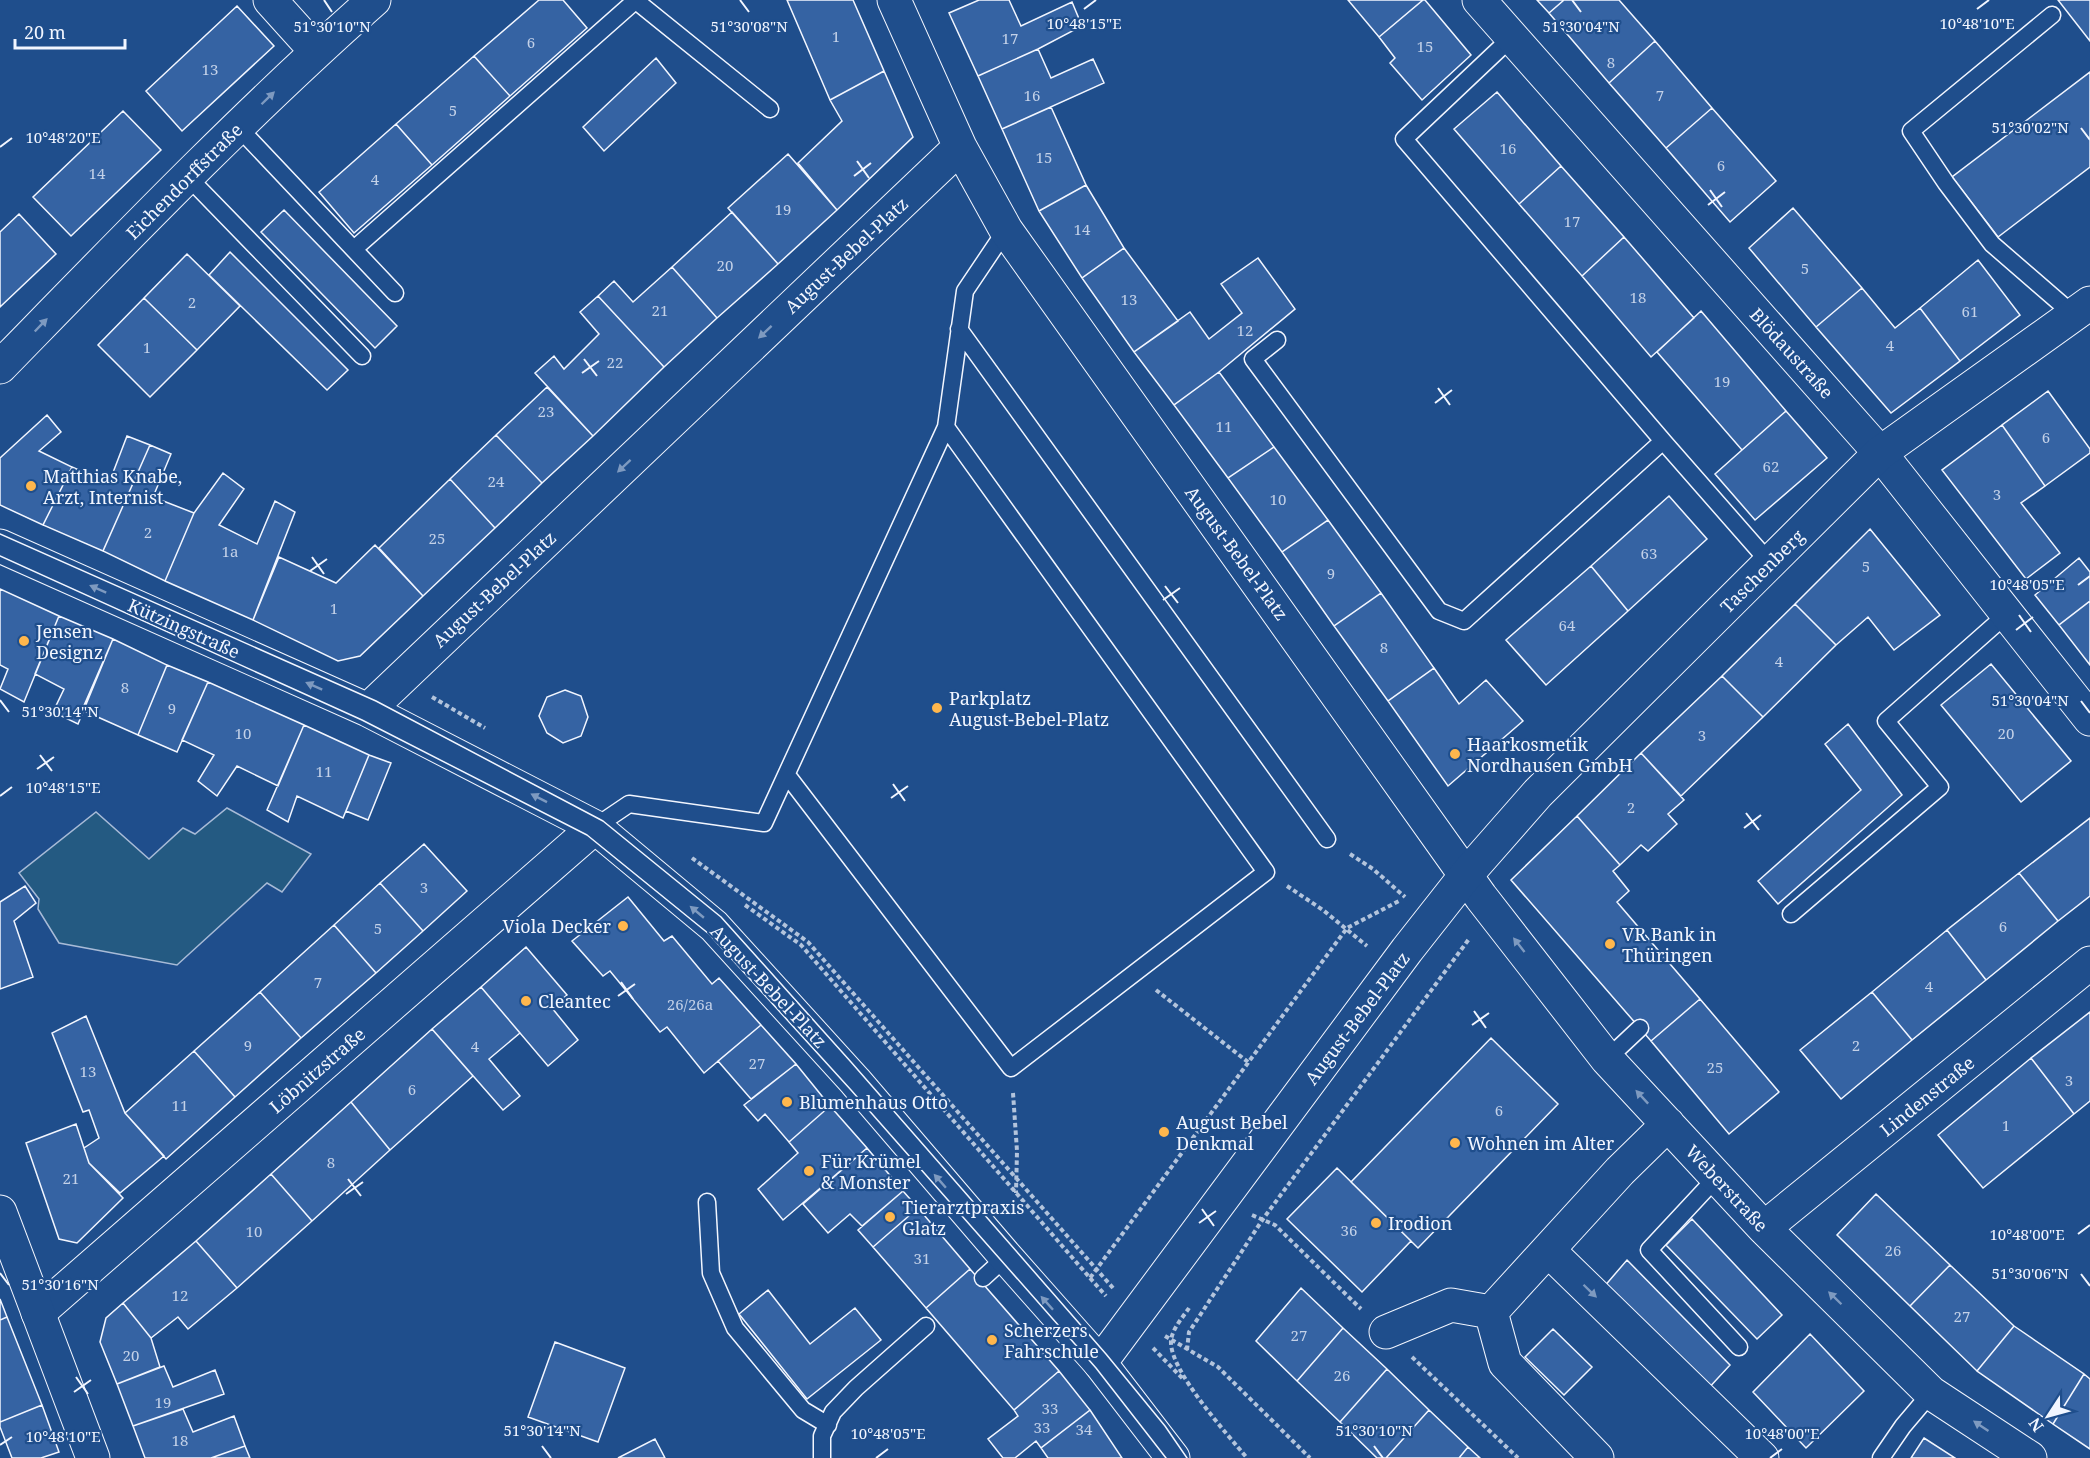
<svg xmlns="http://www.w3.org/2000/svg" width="2090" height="1458" viewBox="0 0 2090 1458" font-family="'Noto Serif',serif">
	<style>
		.green { fill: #245a82; stroke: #a8bbd7; stroke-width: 1.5 }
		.building { fill: #3563a3; stroke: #f2f6ff; stroke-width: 1.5 }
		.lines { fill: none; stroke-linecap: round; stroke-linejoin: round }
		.lane-casing { stroke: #f2f6ff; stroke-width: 19 }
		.street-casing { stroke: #f2f6ff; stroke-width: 35 }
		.secondary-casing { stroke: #f2f6ff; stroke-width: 35 }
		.path { stroke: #b3c4dc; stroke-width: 4; stroke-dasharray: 4.5 3; stroke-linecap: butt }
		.lane { stroke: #1f4e8c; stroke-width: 16 }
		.street { stroke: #1f4e8c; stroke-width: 33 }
		.secondary { stroke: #1f4e8c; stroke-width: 33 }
		.tram { stroke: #f2f6ff; stroke-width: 1.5 }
		.oneway { fill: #7e9ac0 }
		.ticks { fill: none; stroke: #f2f6ff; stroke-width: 2 }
		.poi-dot { fill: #ffb74d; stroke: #1f4e8c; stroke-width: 2 }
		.labels { text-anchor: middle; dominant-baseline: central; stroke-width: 4.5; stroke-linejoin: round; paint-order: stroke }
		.number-label { font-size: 15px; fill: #c3d1e8 }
		.street-label { font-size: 18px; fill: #f2f6ff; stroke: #1f4e8c }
		.poi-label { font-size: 18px; fill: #f2f6ff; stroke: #1f4e8c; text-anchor: start }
		.ticks-label { font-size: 15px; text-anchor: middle; fill: #f2f6ff; stroke: #1f4e8c; stroke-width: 4.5; stroke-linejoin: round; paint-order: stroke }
	</style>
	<rect width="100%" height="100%" fill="#1f4e8c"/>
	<!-- green -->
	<path class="green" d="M227,808l84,46 -29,38 -15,-9 -90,82 -118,-22 -21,-34 1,-10 -20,-26 77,-61 53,47 34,-31 12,6z"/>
	<!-- building -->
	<path class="building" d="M539,0h24l24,28 -77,68 -36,-40z
		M787,0h66l31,71 -54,29z
		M979,0h30l12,26 51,-24 10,24 -44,23 -60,27 -29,-63z
		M1348,0h75l-44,37z
		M1423,0h2l46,55 -49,45 -32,-37 5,-5 -16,-21z
		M1537,0h27l-15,13z
		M1564,0h55l36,41 -46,42 -60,-70z
		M2058,0h32v41z
		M237,6l37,40 -92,85 -36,-40z
		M1655,41l57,67 -46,40 -57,-65z
		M1038,49l13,29 42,-19 11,24 -102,46 -24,-53z
		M474,56l36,40 -78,69 -36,-41z
		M656,58l20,25 -72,68 -21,-24z
		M884,71l29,66 -76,73 -39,-47 44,-42 -12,-21z
		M2090,72v95l-92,70 -46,-60z
		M1497,92l64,74 -42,38 -65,-75z
		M1051,107l35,78 -47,26 -37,-82z
		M1712,108l64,73 -46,41 -64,-74z
		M123,111l38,39 -90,86 -38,-39z
		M396,124l36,41 -78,68 -35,-41z
		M788,154l49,56 -59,54 -50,-56z
		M1561,166l63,71 -42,39 -63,-72z
		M1086,185l38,63 -42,30 -43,-67z
		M1793,208l69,80 -46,39 -67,-79z
		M284,210l113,116 -22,22 -114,-116z
		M732,212l46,52 -61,54 -45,-51z
		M19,214l37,40 -56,53v-75z
		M1624,237l70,81 -43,39 -69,-81z
		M1124,248l54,73 -44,31 -52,-74z
		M230,252l118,118 -21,20 -118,-115z
		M187,254l53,52 -43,44 -53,-52z
		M1258,258l37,51 -76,63 -45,33 -40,-53 56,-40 19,27 33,-26 -21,-29z
		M1978,260l42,55 -60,46 -40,-53z
		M672,267l45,51 -53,49 -66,-71 16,-15 19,21z
		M1862,288l33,40 25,-20 40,53 -69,52 -75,-86z
		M598,296l66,71 -71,69 -58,-63 19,-17 10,13 35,-35 -19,-22z
		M144,298l53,52 -47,47 -52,-52z
		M1701,311l85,100 -44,39 -85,-98z
		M1219,372l55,75 -46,31 -54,-73z
		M547,387l46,49 -51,47 -46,-48z
		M2048,391l42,58v4l-45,33 -43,-61z
		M1786,411l41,47 -72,62 -40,-46z
		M47,415l14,17 -22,19 33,16 -29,58 -43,-20v-47z
		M2002,425l43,61 -24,17 39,50 -34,26 -84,-109z
		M496,435l46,48 -47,45 -45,-49z
		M127,436l23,9 -47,106 -60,-26 29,-58 37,16z
		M150,445l21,9 -18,43 41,16 -29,68 -62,-30z
		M1274,447l54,73 -46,32 -54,-74z
		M223,473l21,16 -25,36 38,19 18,-43 20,11 -42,108 -88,-39 29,-68z
		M450,479l45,49 -72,68 -44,-48z
		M1669,496l38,43 -79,72 -37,-45z
		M1328,520l53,73 -47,33 -52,-74z
		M1870,529l70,86 -46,35 -26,-33 -32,28 -41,-41z
		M375,545l48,51 -63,60 -22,5 -85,-41 26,-63 57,26z
		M2079,558l11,14v29l-31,24 -24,-30z
		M1591,566l37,45 -82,74 -40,-45z
		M0,589l59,27 -35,86 -24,-13 8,-20 -8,-4z
		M1381,593l53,75 -46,33 -54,-75z
		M2090,601v64l-31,-40z
		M1795,604l41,41 -73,72 -41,-41z
		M59,616l54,23 -35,85 -25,-12 11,-23 -29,-15z
		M113,639l54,26 -29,70 -56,-25z
		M1991,664l80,97 -50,41 -80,-97z
		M167,665l41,17 -31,70 -39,-17z
		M1434,668l25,36 27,-24 37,41 -75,65 -60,-85z
		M1722,676l41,41 -82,79 -40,-43z
		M208,682l96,43 -26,61 -41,-20 -20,30 -19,-15 16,-26 -32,-15z
		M565,690l16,6 7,21 -7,19 -18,7 -16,-10 -8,-17 8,-19z
		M1848,724l54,71 -124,109 -20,-23 103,-91 -36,-46z
		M304,725l65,30 -26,63 -46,-22 -9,26 -21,-12z
		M1641,753l43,47 -16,14 9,10 -29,27 -7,-6 -21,20 -43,-49z
		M369,755l22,8 -23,57 -22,-9z
		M1577,816l43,49 -7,6 16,20 -12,11 83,97 -49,42 -140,-161z
		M2090,818v78l-32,25 -39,-48z
		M424,844l43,47 -44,40 -43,-48z
		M2019,873l39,48 -72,59 -39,-50z
		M380,883l43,48 -47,42 -42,-48z
		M25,886l11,17 -22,18 19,56 -33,12v-87z
		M628,897l36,44 8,-5 40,48 7,-6 42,47 -57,48 -37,-46 -7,5 -50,-61 -7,5 -31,-35z
		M334,925l42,48 -75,65 -41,-46z
		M1947,930l39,50 -74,60 -40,-48z
		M526,947l41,48 -15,13 26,32 -30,26 -67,-79z
		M481,987l39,46 -31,26 31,37 -17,14 -71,-81z
		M260,992l41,46 -66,59 -41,-46z
		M1872,992l40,48 -71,59 -41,-49z
		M1700,999l79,93 -50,42 -78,-93z
		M2090,1012v89l-16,13 -43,-56z
		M86,1016l39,97 39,43 -44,37 -31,-30 -5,-15 15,-10 -10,-28 -6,2 -31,-79z
		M761,1025l35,39 -45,35 -33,-38z
		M432,1029l41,47 -83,74 -39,-48z
		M1491,1038l67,66 -140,144 -67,-66z
		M194,1051l41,46 -69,62 -41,-46z
		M2031,1058l43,56 -91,74 -45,-53z
		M796,1064l34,42 -41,36 -24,-28 -7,7 -14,-16z
		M351,1102l39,48 -78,71 -41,-47z
		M830,1106l37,42 -84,72 -25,-31 40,-36 -9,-11z
		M76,1124l13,39 34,35 -46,45 -18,-4 -33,-96z
		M867,1148l36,43 -41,35 -12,-12 -22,19 -25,-29z
		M1337,1168l74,73 -49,51 -75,-73z
		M271,1174l41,47 -75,67 -41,-47z
		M903,1191l15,17 -45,39 -15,-17z
		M1876,1194l74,71 -40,41 -73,-71z
		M918,1208l52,61 -44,39 -53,-61z
		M1692,1219l90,96 -25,24 -91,-94z
		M196,1241l41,47 -49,41 -10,-12 -27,21 -28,-35z
		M1627,1260l103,105 -24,26 -103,-103z
		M1950,1265l64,61 -37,45 -67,-65z
		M970,1269l89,102 -45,39 -88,-102z
		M1301,1288l42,40 -46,53 -41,-40z
		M768,1290l42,54 45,-36 26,32 -74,59 -68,-85z
		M0,1299l7,18 -7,3z
		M123,1303l28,35 9,29 -43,17 -17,-42 6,-24z
		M7,1317l35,88 -42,17v-102z
		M2014,1326l70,48 -31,50 -76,-53z
		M1343,1328l44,41 -47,53 -43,-41z
		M1553,1329l39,38 -28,28 -39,-38z
		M1810,1334l54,57 -58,57 -53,-56z
		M555,1342l70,26 -27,74 -70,-25z
		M164,1366l9,21 42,-17 9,24 -91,32 -16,-42z
		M1387,1369l42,41 -43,48h-9l-37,-36z
		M1059,1371l31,39 -49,38 -5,-7 -21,17h-12l-15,-19 30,-23 -4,-6z
		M2084,1374l6,5v70l-37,-25z
		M42,1405l17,47 -18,6h-29l-12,-31v-5z
		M183,1409l10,23 41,-16 11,30 -34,12h-66l-12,-32z
		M1090,1410l32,48h-74l-7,-10z
		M1429,1410l39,37 -9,11h-73z
		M1924,1438l31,20h-44z
		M655,1439l10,19h-47z
		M245,1446l5,12h-39z
		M1468,1447l12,11h-21z"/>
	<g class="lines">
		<!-- lane casing -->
		<g class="lane-casing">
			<path id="lane" d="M635,0l135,109
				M2052,15l-141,116 35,52 46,61 82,71
				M1512,37l-108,102 259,302
				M238,127l157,166
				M187,176l175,180
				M354,249l281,-248
				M959,329l368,510
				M1277,340l-24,19 186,252 25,10 199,-180 107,122
				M787,775l224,293 255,-196 -320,-445
				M595,827l34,-23 135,19 182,-396 19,-136 41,-61
				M1791,914l149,-127 -54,-66 121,-107
				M1607,1059l33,-31
				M1717,1177l-68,73 90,97
				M707,1202l4,71 24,55 68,82 25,15
				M983,1278l23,-21
				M822,1458v-22l11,-24 23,-24 70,-62
				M1881,1458l22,-32 28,-33"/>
		</g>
		<!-- street casing -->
		<g class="street-casing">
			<path id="street" d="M270,0l46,51
				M894,0l66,147 46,83 475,667 126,162 157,169 167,165 99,65
				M1479,0l401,453 210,266
				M0,367c122,-125 243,-251 374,-367
				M0,546l368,164 227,117 119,99 141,155 151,176 94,106
				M368,710l592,-563
				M1764,1228l326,-265
				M1548,1250l214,208
				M1491,1312l129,-141 48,-47
				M1491,1312l14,51 92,95
				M38,1313l557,-486
				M1386,1332l65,-27 40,7"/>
		</g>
		<!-- secondary casing -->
		<g class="secondary-casing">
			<path id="secondary" d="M0,1212l93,246
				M1173,1458l-73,-95 307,-413 59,-75 72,-82 342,-340 210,-150"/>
		</g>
		<!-- path -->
		<path class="path" d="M432,697l53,31
			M1350,854l23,15 32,28
			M692,858l116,84 305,346
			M1287,886l36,24 44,36
			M745,905l56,40 289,333 257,-350 52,-27
			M1156,990l92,72
			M1013,1093l4,58 -1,42
			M1252,1215l23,10 86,84
			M1090,1278l16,18
			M1189,1308c-6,9 -17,21 -18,33 -2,29 57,94 76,117
			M1165,1336l53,31 92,91
			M1153,1348l30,31
			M1187,1350l2,-18 74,-113 206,-280
			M1412,1357l106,101"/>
		<!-- lane -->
		<use href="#lane" class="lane"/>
		<!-- street -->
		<use href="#street" class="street"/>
		<!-- secondary -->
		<use href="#secondary" class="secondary"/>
		<!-- tram -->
		<path class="tram" d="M0,534l376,167 227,120 118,96 130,145 255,292 59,72 22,32
			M0,556l362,164 225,115 122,99 142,156 245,278 70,90"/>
	</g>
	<!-- one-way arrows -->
	<defs><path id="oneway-solid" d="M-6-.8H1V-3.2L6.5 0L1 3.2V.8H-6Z" transform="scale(1.5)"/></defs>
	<g class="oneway">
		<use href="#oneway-solid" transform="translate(268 98) rotate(-44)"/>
		<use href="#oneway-solid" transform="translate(41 325) rotate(-46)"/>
		<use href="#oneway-solid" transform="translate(765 332) rotate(137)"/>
		<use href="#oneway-solid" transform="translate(624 466) rotate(137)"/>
		<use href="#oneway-solid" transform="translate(98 589) rotate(-156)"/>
		<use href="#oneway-solid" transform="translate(314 686) rotate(-156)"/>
		<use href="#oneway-solid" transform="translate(539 798) rotate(-153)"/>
		<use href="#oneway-solid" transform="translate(697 912) rotate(-140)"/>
		<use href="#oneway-solid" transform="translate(1519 945) rotate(-128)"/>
		<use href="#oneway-solid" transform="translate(1642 1097) rotate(-133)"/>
		<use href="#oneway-solid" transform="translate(940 1181) rotate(-131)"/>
		<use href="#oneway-solid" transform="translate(1590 1291) rotate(44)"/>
		<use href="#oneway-solid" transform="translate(1835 1298) rotate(-136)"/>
		<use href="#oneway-solid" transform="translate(1047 1303) rotate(-132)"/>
		<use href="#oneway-solid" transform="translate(1981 1426) rotate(-146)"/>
	</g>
	<!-- ticks -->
	<path class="ticks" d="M324,0l8,12M740,0l9,12M1572,0l9,12M1084,9l12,-9M1977,9l12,-9M2081,128l9,12M0,147l12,-9M857,161l12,17M854,176l17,-13M1710,190l12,17M1708,205l17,-13M584,359l13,17M582,373l17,-12M1438,388l12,17M1435,403l17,-13M312,557l12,17M310,571l17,-12M2078,585l12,-9M1165,586l13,17M1163,600l17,-12M2019,615l12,17M2016,630l17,-13M0,700l9,12M2081,701l9,12M40,755l12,16M37,769l17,-12M893,784l12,17M0,796l12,-9M891,798l17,-12M1746,813l13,17M1744,828l17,-13M621,982l12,17M618,996l17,-12M1474,1011l12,17M1472,1025l17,-12M348,1179l13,17M346,1194l17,-12M1202,1209l12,17M1199,1223l17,-12M2078,1234l12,-9M0,1273l9,12M2081,1274l9,12M76,1377l12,17M74,1392l17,-12M0,1445l12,-8M542,1446l9,12M1374,1446l9,12M876,1458l12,-9M1770,1458l12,-9"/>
	<!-- markers -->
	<g class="poi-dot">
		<circle cx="31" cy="486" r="6"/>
		<circle cx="24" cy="641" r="6"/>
		<circle cx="937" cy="708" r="6"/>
		<circle cx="1455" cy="754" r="6"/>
		<circle cx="623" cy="926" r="6"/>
		<circle cx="1610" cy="944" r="6"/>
		<circle cx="526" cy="1001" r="6"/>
		<circle cx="787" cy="1102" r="6"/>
		<circle cx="1164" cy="1132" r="6"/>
		<circle cx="1455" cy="1143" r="6"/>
		<circle cx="809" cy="1171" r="6"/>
		<circle cx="890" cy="1217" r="6"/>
		<circle cx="1376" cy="1223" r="6"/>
		<circle cx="992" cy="1340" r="6"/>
	</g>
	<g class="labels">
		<!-- number labels -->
		<g class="number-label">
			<text x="836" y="36">1</text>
			<text x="1010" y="38">17</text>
			<text x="531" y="42">6</text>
			<text x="1425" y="46">15</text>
			<text x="1611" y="62">8</text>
			<text x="210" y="69">13</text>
			<text x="1032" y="95">16</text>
			<text x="1660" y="95">7</text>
			<text x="453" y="110">5</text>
			<text x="1508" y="148">16</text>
			<text x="1044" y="157">15</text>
			<text x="1721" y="165">6</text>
			<text x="97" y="173">14</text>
			<text x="375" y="179">4</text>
			<text x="783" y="209">19</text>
			<text x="1572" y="221">17</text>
			<text x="1082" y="229">14</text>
			<text x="725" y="265">20</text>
			<text x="1805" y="268">5</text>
			<text x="1638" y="297">18</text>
			<text x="1129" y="299">13</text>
			<text x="192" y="302">2</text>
			<text x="660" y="310">21</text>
			<text x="1970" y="311">61</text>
			<text x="1245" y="330">12</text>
			<text x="1890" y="345">4</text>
			<text x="147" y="347">1</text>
			<text x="615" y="362">22</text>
			<text x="1722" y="381">19</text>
			<text x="546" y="411">23</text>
			<text x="1224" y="426">11</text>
			<text x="2046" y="437">6</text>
			<text x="1771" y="466">62</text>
			<text x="496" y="481">24</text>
			<text x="1997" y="494">3</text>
			<text x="1278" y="499">10</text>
			<text x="148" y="532">2</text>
			<text x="437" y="538">25</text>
			<text x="230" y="551">1a</text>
			<text x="1649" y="553">63</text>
			<text x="1866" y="566">5</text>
			<text x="1331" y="573">9</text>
			<text x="334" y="608">1</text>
			<text x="1567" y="625">64</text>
			<text x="1384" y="647">8</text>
			<text x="1779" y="661">4</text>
			<text x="125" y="687">8</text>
			<text x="172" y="708">9</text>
			<text x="243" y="733">10</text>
			<text x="2006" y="733">20</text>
			<text x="1702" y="735">3</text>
			<text x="324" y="771">11</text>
			<text x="1631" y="807">2</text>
			<text x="424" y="887">3</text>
			<text x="2003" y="926">6</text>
			<text x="378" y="928">5</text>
			<text x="318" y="982">7</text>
			<text x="1929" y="986">4</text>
			<text x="690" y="1004">26/26a</text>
			<text x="248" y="1045">9</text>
			<text x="1856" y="1045">2</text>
			<text x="475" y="1046">4</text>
			<text x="757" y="1063">27</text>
			<text x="1715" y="1067">25</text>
			<text x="88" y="1071">13</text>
			<text x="2069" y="1080">3</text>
			<text x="412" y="1089">6</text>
			<text x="180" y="1105">11</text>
			<text x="1499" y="1110">6</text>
			<text x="2006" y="1125">1</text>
			<text x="331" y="1162">8</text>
			<text x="71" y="1178">21</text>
			<text x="1349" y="1230">36</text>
			<text x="254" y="1231">10</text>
			<text x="1893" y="1250">26</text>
			<text x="922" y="1258">31</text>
			<text x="180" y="1295">12</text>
			<text x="1962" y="1316">27</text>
			<text x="1299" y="1335">27</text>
			<text x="131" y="1355">20</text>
			<text x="1342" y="1375">26</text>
			<text x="163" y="1402">19</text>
			<text x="1050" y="1408">33</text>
			<text x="1042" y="1427">33</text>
			<text x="1084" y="1429">34</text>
			<text x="180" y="1440">18</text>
		</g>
		<!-- street labels -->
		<g class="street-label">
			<text transform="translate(184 181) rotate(-45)">Eichendorffstraße</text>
			<text transform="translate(846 255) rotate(-43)">August-Bebel-Platz</text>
			<text transform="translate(1792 353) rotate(48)">Blödaustraße</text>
			<text transform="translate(1237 553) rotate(54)">August-Bebel-Platz</text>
			<text transform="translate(1762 571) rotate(-45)">Taschenberg</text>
			<text transform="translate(494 589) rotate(-43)">August-Bebel-Platz</text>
			<text transform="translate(184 628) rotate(24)">Kützingstraße</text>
			<text transform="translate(769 986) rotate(47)">August-Bebel-Platz</text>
			<text transform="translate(1357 1018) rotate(-53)">August-Bebel-Platz</text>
			<text transform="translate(317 1070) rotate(-41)">Löbnitzstraße</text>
			<text transform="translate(1927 1096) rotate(-39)">Lindenstraße</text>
			<text transform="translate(1727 1188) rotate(47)">Weberstraße</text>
		</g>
		<!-- poi labels -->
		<g class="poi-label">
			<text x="43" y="476">Matthias Knabe,<tspan x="43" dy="21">Arzt, Internist</tspan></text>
			<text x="36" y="631">Jensen<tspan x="36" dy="21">Designz</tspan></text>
			<text x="949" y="698">Parkplatz<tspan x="949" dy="21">August-Bebel-Platz</tspan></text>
			<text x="1467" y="744">Haarkosmetik<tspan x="1467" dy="21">Nordhausen GmbH</tspan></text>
			<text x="611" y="926" text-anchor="end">Viola Decker</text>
			<text x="1622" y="934">VR Bank in<tspan x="1622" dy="21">Thüringen</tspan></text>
			<text x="538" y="1001">Cleantec</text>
			<text x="799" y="1102">Blumenhaus Otto</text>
			<text x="1176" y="1122">August Bebel<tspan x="1176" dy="21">Denkmal</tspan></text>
			<text x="1467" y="1143">Wohnen im Alter</text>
			<text x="821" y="1161">Für Krümel<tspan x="821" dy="21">&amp; Monster</tspan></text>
			<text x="902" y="1207">Tierarztpraxis<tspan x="902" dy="21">Glatz</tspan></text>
			<text x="1388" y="1223">Irodion</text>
			<text x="1004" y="1330">Scherzers<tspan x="1004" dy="21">Fahrschule</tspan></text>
		</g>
	</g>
	<g class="ticks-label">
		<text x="1084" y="29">10°48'15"E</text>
		<text x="1977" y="29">10°48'10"E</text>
		<text x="332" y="32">51°30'10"N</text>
		<text x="749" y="32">51°30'08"N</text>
		<text x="1581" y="32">51°30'04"N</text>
		<text x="2030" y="133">51°30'02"N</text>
		<text x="63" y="143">10°48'20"E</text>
		<text x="2027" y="590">10°48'05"E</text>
		<text x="2030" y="706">51°30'04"N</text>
		<text x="60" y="717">51°30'14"N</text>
		<text x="63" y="793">10°48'15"E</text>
		<text x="2027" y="1240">10°48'00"E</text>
		<text x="2030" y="1279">51°30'06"N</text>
		<text x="60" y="1290">51°30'16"N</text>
		<text x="542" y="1436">51°30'14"N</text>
		<text x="1374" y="1436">51°30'10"N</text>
		<text x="888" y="1439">10°48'05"E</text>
		<text x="1782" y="1439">10°48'00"E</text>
		<text x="63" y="1442">10°48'10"E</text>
	</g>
	<!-- north arrow -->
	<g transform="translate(2048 1416) rotate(234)" stroke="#1f4e8c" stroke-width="4.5" paint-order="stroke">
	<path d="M0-4.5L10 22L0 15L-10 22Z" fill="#f2f6ff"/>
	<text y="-9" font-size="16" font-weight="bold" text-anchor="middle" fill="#f2f6ff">N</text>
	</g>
	<!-- scale -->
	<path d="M15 39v9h110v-9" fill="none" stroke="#f2f6ff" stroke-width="3"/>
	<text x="24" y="39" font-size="18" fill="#f2f6ff" stroke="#1f4e8c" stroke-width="4.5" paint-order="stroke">20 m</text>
</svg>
